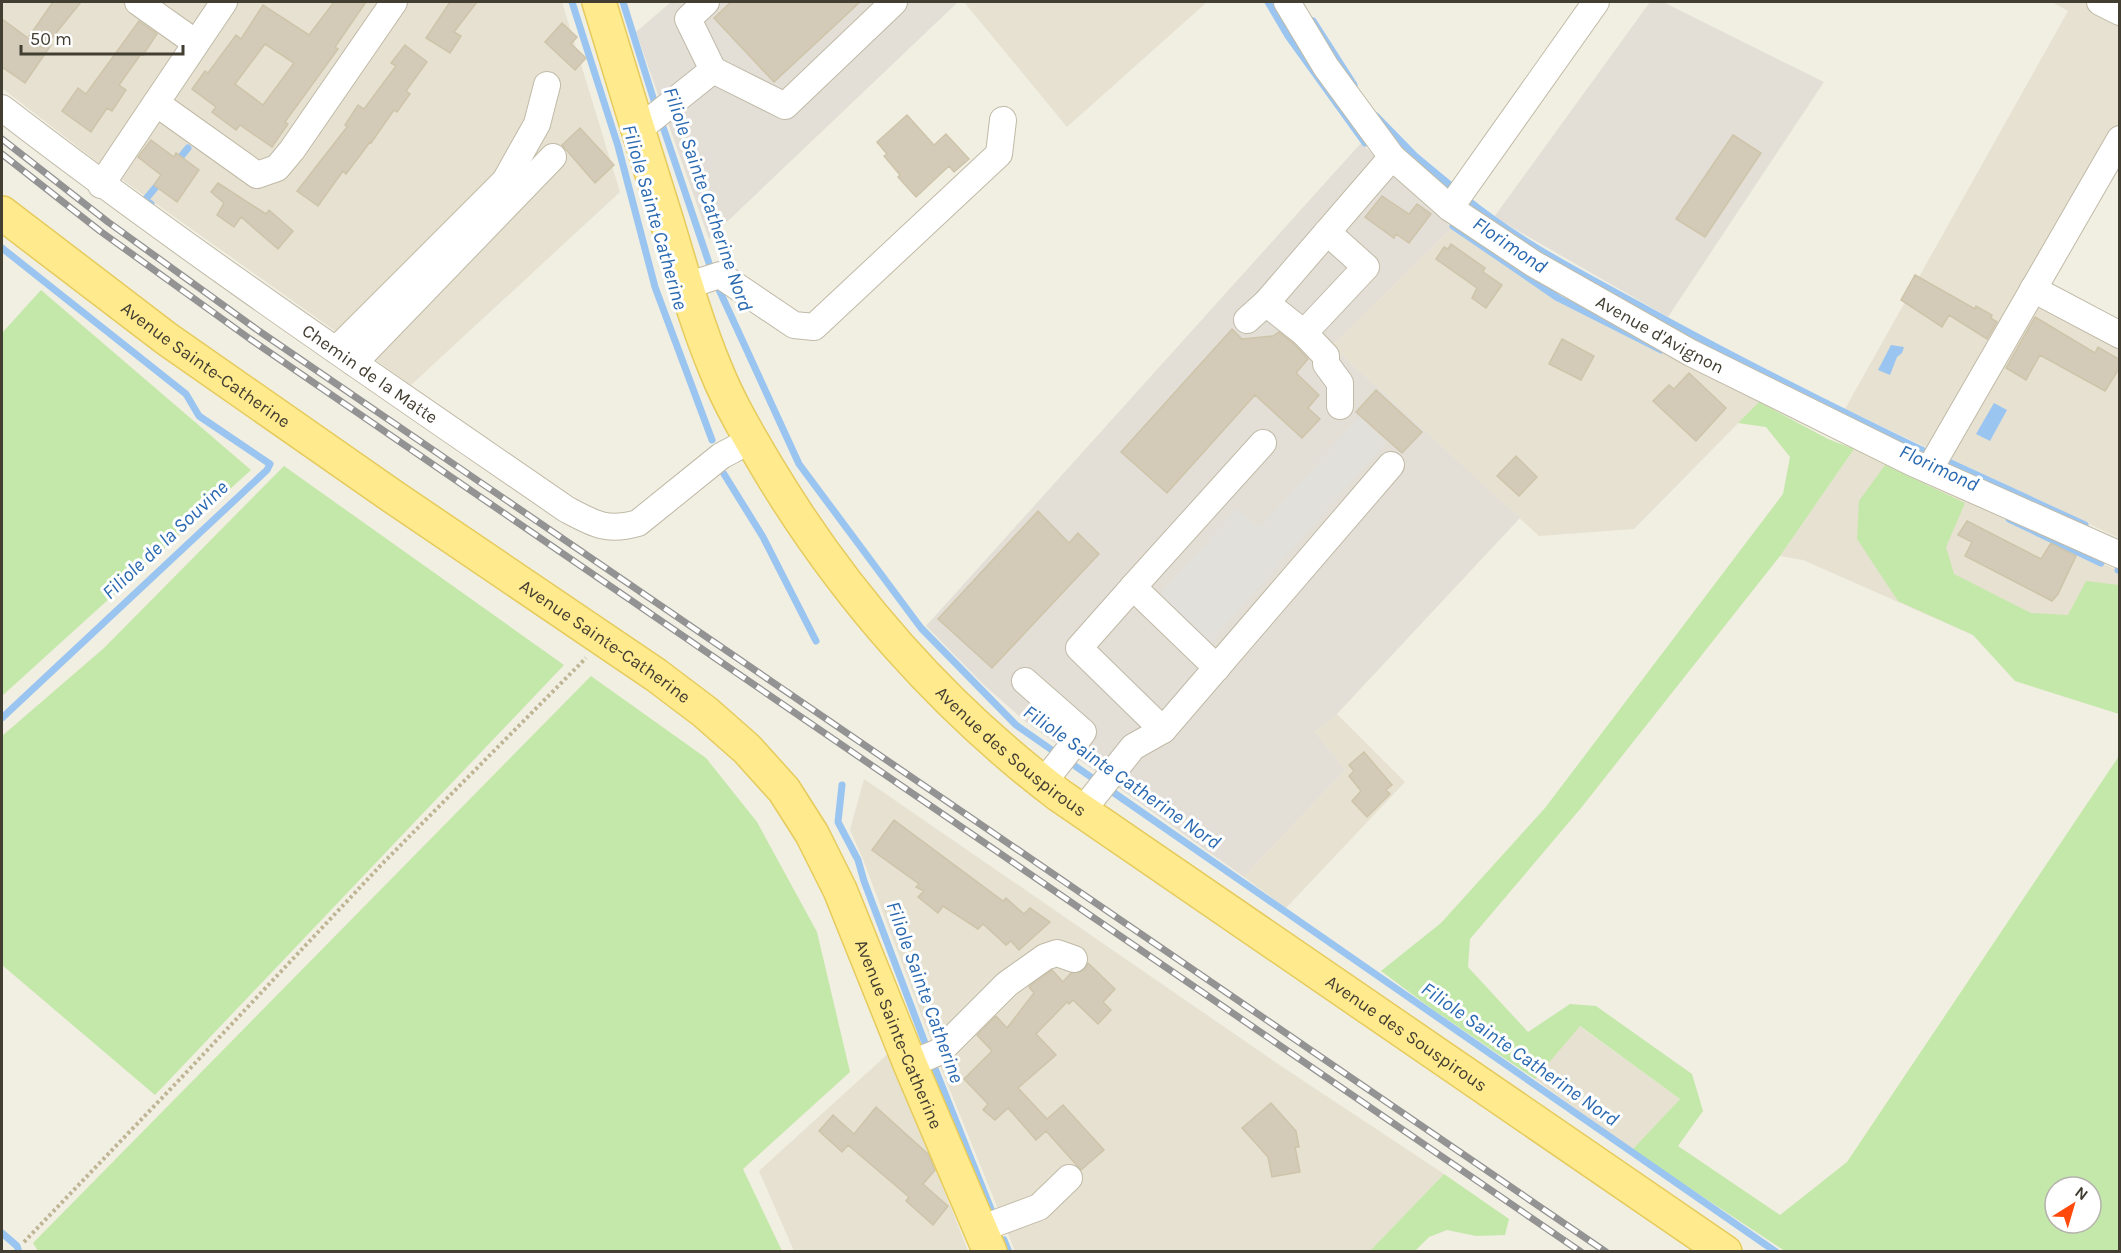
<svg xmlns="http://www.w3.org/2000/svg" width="2121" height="1253" viewBox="0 0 2121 1253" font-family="Karla,sans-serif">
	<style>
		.residential { fill: #e6e1d0 }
		.industrial { fill: #e3dfd7 }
		.green { fill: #c4e8a9; fill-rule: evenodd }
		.parking { fill: #e1e0db }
		.water { fill: #9bc5f1 }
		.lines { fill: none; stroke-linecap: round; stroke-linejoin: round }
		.stream { stroke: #9bc5f1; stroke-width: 7 }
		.building { fill: #d3cbb7; stroke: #cec4aa; stroke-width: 1.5; fill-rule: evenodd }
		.minor-casing { stroke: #c0baa7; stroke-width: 28 }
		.major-casing { stroke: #e6cb5c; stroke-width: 36 }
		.path { stroke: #bfb595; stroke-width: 4; stroke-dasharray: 3 3; stroke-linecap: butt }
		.minor { stroke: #fff; stroke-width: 26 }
		.major { stroke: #ffeb8d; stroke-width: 33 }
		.rail-casing { stroke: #939393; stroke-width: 7 }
		.rail { stroke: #fff; stroke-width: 4.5; stroke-dasharray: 14; stroke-linecap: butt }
		.labels { text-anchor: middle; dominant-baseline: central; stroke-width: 6; stroke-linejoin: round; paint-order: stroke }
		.street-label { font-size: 18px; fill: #433e32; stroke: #fff }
		.water-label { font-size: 20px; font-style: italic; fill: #2a69b0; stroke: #fff }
	</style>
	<rect width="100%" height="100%" fill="#f1eee2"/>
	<!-- residential -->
	<path class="residential" d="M2,2h560l58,190 -209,193 -315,-224 -94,-73z
		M964,2h243l-140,125z
		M2052,2h67v167l-72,113 72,40v216l-274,-129 223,-398z
		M1452,228l110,74 197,100 -125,127 -95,7 -207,-190z
		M1854,449l265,122v138l-146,-74 -170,-75 -23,-4z
		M1337,714l68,68 -119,126 -42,-31 101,-107 -30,-38z
		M864,779l417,287 163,108 -74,77h-355l-72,-178 -80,-214 -13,-29z
		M1579,1026l101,73 -48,51 -97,-71z
		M890,1052l78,199h-174l-35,-80z"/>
	<!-- industrial -->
	<path class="industrial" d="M671,2h287l-249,237 -73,-207z
		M1650,2h13l161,80 -156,235 -174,-100z
		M1361,143l91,85 -120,118 188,172 -183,196 -22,18 30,38 -101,107 -218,-155 -42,-37 -58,-59z"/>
	<!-- green -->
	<path class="green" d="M41,290l210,180 -249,226v-363z
		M1759,402l69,37 26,10 -74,107 -199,252 -111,131 -2,28 60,65 42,-28 26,2 96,68 11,37 -25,35 102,69 67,-53 272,-406v495h-334l-153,-101 48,-51 -100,-73 -45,53 -103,-70 -51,-38 60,-48 104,-115 238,-314 7,-37 -24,-30 -28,-4zM2055,1187h36v36h-36z
		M1885,465l80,38 -19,44 8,27 77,39 37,2 18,-34 33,4v129l-104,-33 -42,-46 -75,-34 -41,-62 2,-38z
		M284,466l280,199 -409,430 -153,-130v-229l102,-88z
		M591,676l115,82 51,64 60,110 33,140 -107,97 39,82h-744l-5,-8z
		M1444,1174l65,45 -4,16 -29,1 -29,-6 -18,7 -14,14h-45z"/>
	<!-- parking -->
	<path class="parking" d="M1359,417l27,25 -179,204 -50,-48 80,-89 23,19z"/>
	<!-- water -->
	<path class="water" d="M1891,345l13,2 -2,6 -5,4 -7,18 -12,-5z
		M1994,403l13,7 -17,31 -14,-7z"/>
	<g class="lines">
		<!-- stream -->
		<path class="stream" d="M572,2l46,144 37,141 57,153
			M623,2l33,105
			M1268,2l20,34 77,107
			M1313,21l41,64
			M1376,116l39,40 41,34
			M660,118l52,154
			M175,164l13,-16
			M1464,197c52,43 112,74 171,106 97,54 197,104 297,152
			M151,204l-6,-4 15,-18
			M1453,226l105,72 103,52
			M2,248l184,146 13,22 71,48 -3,6 -265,248
			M716,283l83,181 122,164 95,97 43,30
			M1942,459l143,66
			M724,474l39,63 53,104
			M2009,519l92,44
			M2118,570h2
			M1068,761l30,21
			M842,785l-4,37 20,38 6,21 64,170
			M1107,788l669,464
			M932,1061l59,148
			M2,1233l15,13 2,6
			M1004,1240l5,12"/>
	</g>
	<!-- building -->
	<path class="building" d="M53,2h28l-33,41 3,2 -26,38 -23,-16v-48l26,19z
		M334,2h32l-31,45 3,2 -53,73 3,2 -16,23 -32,-22 -4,5 -24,-18 4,-5 -24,-18 13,-18 3,2 28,-38 5,4 22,-34 46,30zM265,44l29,19 -31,42 -28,-21z
		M450,2h27l-23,30 7,4 -11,17 -24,-15z
		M731,2h129l-86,80 -60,-64z
		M139,21l18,13 -14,21 -2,-1 -22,31 7,5 -14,21 -5,-3 -16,24 -29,-21 16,-23 8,6z
		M562,23l15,14 -6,7 15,14 -11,12 -30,-28z
		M405,45l22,17 -21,29 4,3 -13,18 -3,-2 -23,33 -1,-1 -24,32 -3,-3 -25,35 -21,-15 50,-64 -2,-2 13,-20 6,4 32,-43 -5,-3z
		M907,115l27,30 12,-11 23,25 -15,13 -5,-6 -33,31 -18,-20 2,-2 -16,-19 3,-2 -10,-12z
		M580,128l34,37 -19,18 -33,-38z
		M1733,135l28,18 -56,84 -29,-18z
		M151,140l23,17 2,-4 23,17 -22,32 -23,-17 7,-10 -23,-18z
		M218,183l48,31 3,-4 24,21 -15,18 -37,-32 -7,10 -17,-12 7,-12 -13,-11z
		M1382,196l27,18 8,-10 14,10 -22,29 -13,-9 -2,4 -29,-21z
		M1451,244l34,24 -2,4 19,13 -16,23 -14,-10 5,-10 -41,-29 8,-12 4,2z
		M1915,275l60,34 1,-3 16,9 -1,3 6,4 -10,17 -38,-24 -7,12 -41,-27z
		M2035,317l60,36 3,-6 22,13v7l-15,24 -65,-36 -14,25 -20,-12z
		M1232,329l10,10 31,-3 6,-4 15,12 14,15 -12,14 23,22 -11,13 12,11 -18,19 -47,-43 -88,98 -46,-41z
		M1562,339l32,17 -13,24 -32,-16z
		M1689,373l37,35 -30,33 -43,-40 16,-16 5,4z
		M1376,390l46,42 -20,21 -46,-41z
		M1516,456l21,21 -18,19 -22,-20z
		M1038,511l31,32 9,-10 21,21 -107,114 -54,-49z
		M1967,521l74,38 10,-16 25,13 -18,38 -6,7 -87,-45 7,-14 -14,-7z
		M1364,752l28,33 -6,5 4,4 -23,23 -15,-16 9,-10 -12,-15 5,-5 -5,-6z
		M894,820l109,81 3,-3 18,16 6,-6 20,14 -31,28 -8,-9 -5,4 -23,-21 -5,5 -35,-23 -5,7 -20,-16 6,-6 -8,-4 3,-3 -47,-34z
		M1088,963l27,26 -12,13 8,8 -13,14 -25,-24 -4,4 -2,-2 -31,32 20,21 -38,33 29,31 16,-14 41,45 -23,20 -35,-39 -10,9 -28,-32 -13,12 -12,-10 5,-6 -24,-25 28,-28 -15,-16 19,-19 11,12 27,-35 -5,-6 2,-2 21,-15 11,12 8,-9 12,-2z
		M1271,1103l25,28 3,16h-4l5,25 -28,5 -4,-20 -26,-29z
		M876,1107l52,47 7,16 -12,14 25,22 -15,19 -27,-24 3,-4 -61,-52 -6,7 -23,-21 14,-16 21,19z"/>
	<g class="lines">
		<!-- minor casing -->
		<g class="minor-casing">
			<g id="minor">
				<path d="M138,2l58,41"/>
				<path d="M224,2l-68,101 101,72 20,-7 15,-18 102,-148"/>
				<path id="s1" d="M1287,2l39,65 66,90 58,51 84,56 157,89 220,109 209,93"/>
				<path d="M2100,2l20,10"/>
				<path d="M713,70l72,36 109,-104"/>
				<path id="s2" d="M2,108c183,141 374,270 564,401 28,15 40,23 72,14l83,-67 30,-16"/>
				<path d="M638,130l75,-60 -25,-51 18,-17"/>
				<path d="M101,185l55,-82"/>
				<path d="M1450,208l146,-206"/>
				<path d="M1327,232l39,35 -62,66 -38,-30 126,-146"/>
				<path d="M686,286l34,-11 74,50 20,2 185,-173 4,-34"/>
				<path d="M2033,289l87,46"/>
				<path d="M1247,320l19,-17"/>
				<path d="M1304,333l22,23v8l14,19v23"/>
				<path d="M336,350l169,-169 32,-57 10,-39"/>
				<path d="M354,363l199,-206"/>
				<path d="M1929,470l191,-331"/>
				<path d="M1133,587l-54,61 84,82"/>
				<path d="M1217,668l-84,-81 130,-144"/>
				<path d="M1025,681l58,51 -40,51"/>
				<path d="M1082,811l51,-64 30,-17 228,-265"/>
				<path d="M910,1064l29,-12 68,-68 38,-27 12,-4 17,6"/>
				<path d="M980,1229l59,-22 30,-29"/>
			</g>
		</g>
		<!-- major casing -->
		<g class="major-casing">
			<g id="major">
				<path id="s3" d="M599,2c22,73 45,147 68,220 15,50 29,100 49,148 14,35 34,68 53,100 75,125 174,237 290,325l666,457"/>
				<path id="s4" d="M2,213l165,126 225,157 264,179 49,37 42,37 37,41 28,44 28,56 70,174 80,188"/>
			</g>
		</g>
		<!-- path -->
		<path class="path" d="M24,1242l158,-165 199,-212 205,-207"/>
		<!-- minor -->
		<use href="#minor" class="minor"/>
		<!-- major -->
		<use href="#major" class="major"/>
		<!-- rail casing -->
		<g class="rail-casing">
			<path id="rail" d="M2,139l106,83 151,109 1347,921
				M2,154l98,77 150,108 1331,913"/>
		</g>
		<!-- rail -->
		<use href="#rail" class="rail"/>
	</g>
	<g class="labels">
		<!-- street labels -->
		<g class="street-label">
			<text stroke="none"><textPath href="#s1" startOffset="510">Avenue d'Avignon</textPath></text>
			<text stroke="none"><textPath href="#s4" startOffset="254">Avenue Sainte-Catherine</textPath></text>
			<text stroke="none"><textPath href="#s2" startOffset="454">Chemin de la Matte</textPath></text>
			<text stroke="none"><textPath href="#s4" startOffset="740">Avenue Sainte-Catherine</textPath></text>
			<text stroke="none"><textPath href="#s3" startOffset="873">Avenue des Souspirous</textPath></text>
			<text stroke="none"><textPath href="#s3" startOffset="1359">Avenue des Souspirous</textPath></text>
			<text stroke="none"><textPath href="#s4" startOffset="1244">Avenue Sainte-Catherine</textPath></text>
		</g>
		<!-- water labels -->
		<g class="water-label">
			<text transform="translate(708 199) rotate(71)">Filiole Sainte Catherine Nord</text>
			<text transform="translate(655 217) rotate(74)">Filiole Sainte Catherine</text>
			<text transform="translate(1510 245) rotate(34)">Florimond</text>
			<text transform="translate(1939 468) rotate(25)">Florimond</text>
			<text transform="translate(165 540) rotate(-43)">Filiole de la Souvine</text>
			<text transform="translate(1122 777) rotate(35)">Filiole Sainte Catherine Nord</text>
			<text transform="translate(925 992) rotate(70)">Filiole Sainte Catherine</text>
			<text transform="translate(1520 1054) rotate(35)">Filiole Sainte Catherine Nord</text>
		</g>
	</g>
	<!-- border -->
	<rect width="2121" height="1253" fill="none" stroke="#433e32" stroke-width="6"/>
	<!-- north arrow -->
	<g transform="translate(2073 1205) rotate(37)"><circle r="28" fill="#ffffff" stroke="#b4b2ad" stroke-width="1.5"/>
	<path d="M0-4.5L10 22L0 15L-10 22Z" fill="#ff4a0b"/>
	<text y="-9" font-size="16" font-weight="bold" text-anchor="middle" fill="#433e32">N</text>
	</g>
	<!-- scale -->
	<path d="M21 45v9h162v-9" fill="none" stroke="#433e32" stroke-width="3"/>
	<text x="30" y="45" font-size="18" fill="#433e32" stroke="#ffffff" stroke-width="4.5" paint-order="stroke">50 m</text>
</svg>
